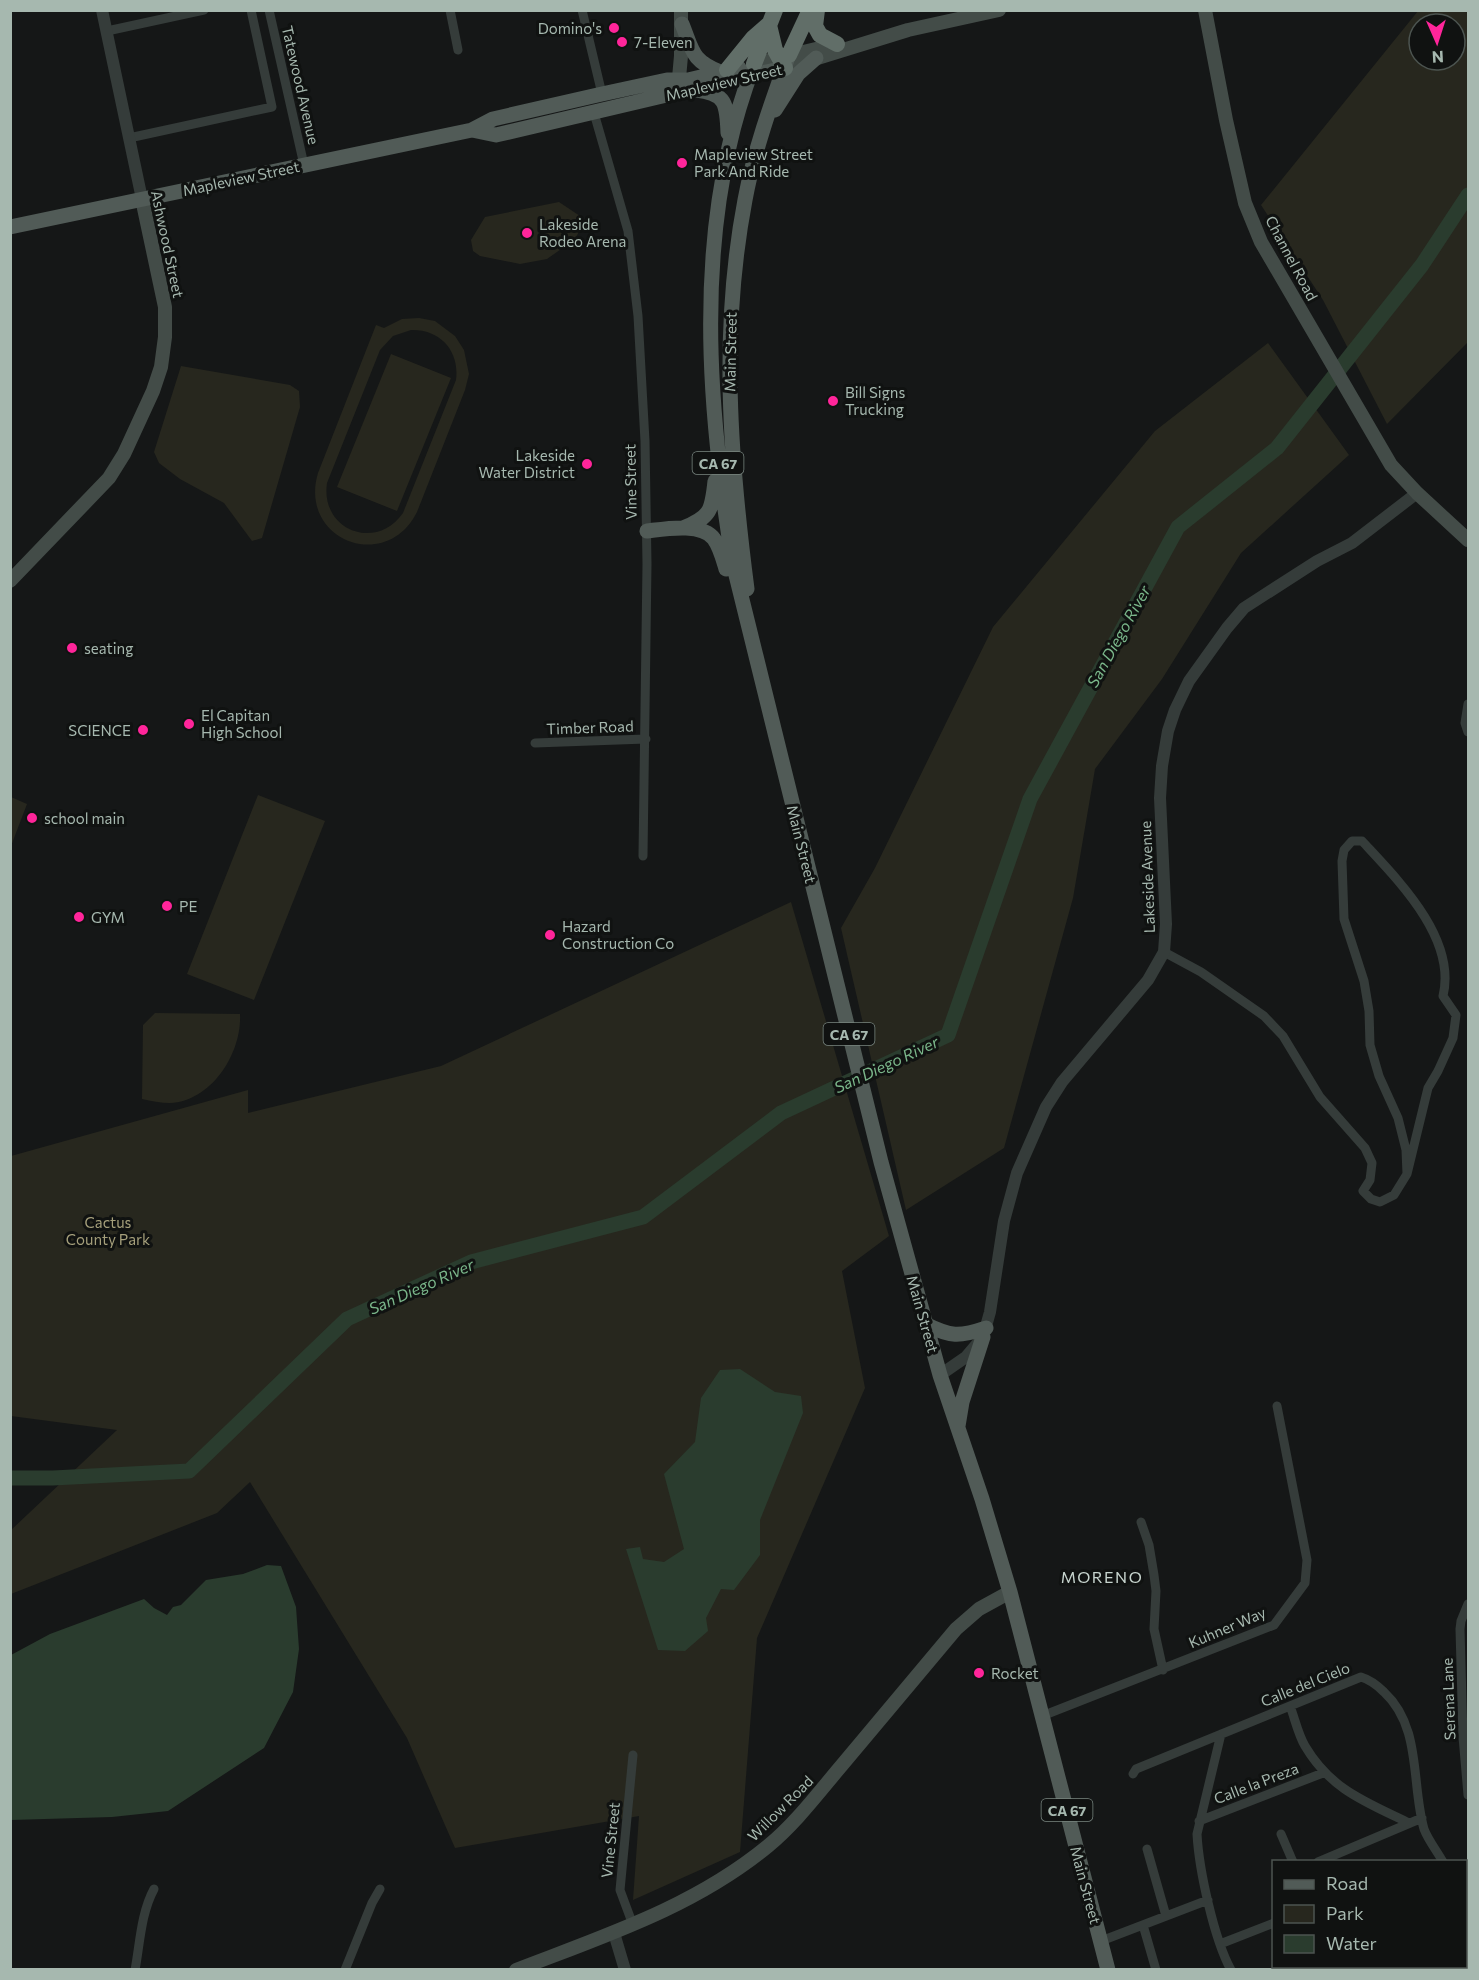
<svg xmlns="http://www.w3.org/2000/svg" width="1479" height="1980" viewBox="0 0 1479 1980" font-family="Commissioner,sans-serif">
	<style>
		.green { fill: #27271e; fill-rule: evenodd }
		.water { fill: #2a3c2e }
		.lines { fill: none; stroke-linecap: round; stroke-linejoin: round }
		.river { stroke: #2a3c2e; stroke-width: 15 }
		.minor { stroke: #353c3a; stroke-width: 9 }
		.tertiary { stroke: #353c3a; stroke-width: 12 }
		.secondary { stroke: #434c48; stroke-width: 14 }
		.primary { stroke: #515b57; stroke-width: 15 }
		.motorway { stroke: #616e68; stroke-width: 16 }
		.poi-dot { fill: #ff259a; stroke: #101211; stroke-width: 2 }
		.labels { text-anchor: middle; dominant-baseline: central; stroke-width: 6; stroke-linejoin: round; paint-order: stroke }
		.shield { fill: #101211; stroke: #798680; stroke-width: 1.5 }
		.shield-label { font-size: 14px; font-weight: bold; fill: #a6b8af }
		.poi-label { font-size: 15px; fill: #a6b8af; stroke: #101211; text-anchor: start }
		.street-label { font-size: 15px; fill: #a6b8af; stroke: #101211 }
		.park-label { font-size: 15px; fill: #a59f7b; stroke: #101211 }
		.water-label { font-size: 16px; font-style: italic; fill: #7ab68a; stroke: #101211 }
		.neighbourhood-label { font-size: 16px; letter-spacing: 1.5px; fill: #c7d4ce; stroke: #101211 }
	</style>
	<rect width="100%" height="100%" fill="#151717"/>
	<!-- green -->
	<path class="green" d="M1418,11h50v331l-81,82 -64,-124 -62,-95zM1419,24h36v36h-36z
		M559,202l21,14 2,11 -8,13 -27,19 -27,5 -40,-8 -7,-5 -2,-11 14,-23z
		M419,318l16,3 20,15 9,14 5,24 -4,16 -48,122c-31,62 -119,28 -99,-39l58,-148 8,3 18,-9zM411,330c29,-1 49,21 45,50l-53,133c-27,39 -83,17 -76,-30l53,-133 13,-14z
		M1268,343l81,112 -108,98 -79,126 -67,90 -22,129 -69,250 -98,62 -65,-282 34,-60 118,-241 162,-196z
		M391,354l60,24 -54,133 -60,-24z
		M181,366l109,19 9,6 1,16 -38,131 -10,3 -28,-38 -44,-24 -21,-16 -5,-11z
		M258,795l67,26 -71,179 -67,-26z
		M11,797l16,7 -16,42z
		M791,902l98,334 -47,35 23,117 -108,250 -17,214 -107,48 6,-84 -184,32 -48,-110 -157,-256 -33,31 -206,81 -1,-63 107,-101 -106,-14v-260l237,-66v23l193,-47z
		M155,1013l85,1c2,39 -28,87 -70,89 -9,0 -19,-2 -28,-4l1,-74z"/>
	<!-- water -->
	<path class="water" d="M740,1369l35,23 26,4 2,17 -43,107v35l-26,35 -13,-1 -15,29 2,13 -23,20 -27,-1 -32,-101 14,-2 3,12 21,3 20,-13 -20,-75 31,-32 6,-44 19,-28z
		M267,1565l14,1 15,41 3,42 -6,43 -29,56 -96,63 -56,6 -101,3v-165l39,-21 94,-35 10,9 13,7 6,-8 8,-2 25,-25 37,-6z"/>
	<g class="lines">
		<!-- river -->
		<path class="river" d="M10,1478h43l136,-7 158,-152 124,-57 172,-45 138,-104 167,-78 82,-236 148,-272 99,-79 145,-183 46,-70"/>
		<!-- minor -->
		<path class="minor" d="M269,10l35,155
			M450,10l8,40
			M582,10l20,84
			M107,31l97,-21
			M594,113l34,118 10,85 7,125 2,123 -4,292
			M129,138l143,-31 -21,-97
			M1468,704l-3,19 3,9
			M535,743l111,-4
			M1164,952l37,20 63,44 19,20 37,61 45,51 7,15 -2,17 -7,11 8,8 9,3 14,-7 13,-21 -1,-24 -8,-32 -19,-42 -9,-31 -1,-34 -5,-30 -20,-62 -2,-58 2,-11 8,-9h10c36,39 95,97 81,155l13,19 -3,23 -15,33 -10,17 -21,86
			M1141,1522l8,23 5,30 2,16 -2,38 9,41
			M1468,1604l-7,17 -1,8 3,108 5,58
			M1290,1706c5,13 8,28 15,40 26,44 61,56 104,77
			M1042,1716l232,-91 31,-42 2,-23 -30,-154
			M1221,1734l-24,100c2,36 17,105 34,136
			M633,1755l-13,135 13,35
			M1133,1774l3,-5 225,-92c10,3 16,8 23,15 38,35 27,92 40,137 4,11 13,22 19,33
			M1199,1821l124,-48
			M1281,1834l12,28
			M1147,1849l19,67
			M1318,1862l104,-44
			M1466,1900l2,5
			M1143,1925l13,45
			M1101,1941l107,-41
			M1220,1944l54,-21
			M1316,1966l2,4
			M1407,1966l2,4
			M135,1970c5,-27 6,-57 19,-81
			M345,1970l27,-67 8,-14"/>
		<!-- tertiary -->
		<path class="tertiary" d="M102,10l40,189
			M940,1375l26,-18 17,-20 7,-25 14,-91 13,-48 29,-66 16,-25 86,-102 16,-28 2,-28 -6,-126 2,-32 6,-35 7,-21 14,-29 38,-53 17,-20 73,-47 35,-18 65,-50
			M614,1933l11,37"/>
		<!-- secondary -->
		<path class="secondary" d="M1205,10l21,110 19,83 16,39 130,223 26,28 51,47
			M754,64l66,-16
			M785,68l123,-38 91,-20
			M678,89l3,-33v-46
			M10,581l99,-103 15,-24 29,-63 8,-24 4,-30v-30l-23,-108
			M516,1970c88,-34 178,-63 252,-124 28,-23 51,-54 74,-81 38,-45 76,-91 114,-136l23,-20 31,-17"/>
		<!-- primary -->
		<path class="primary" d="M682,24c11,27 9,36 38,48
			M754,64c-10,27 -19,55 -25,83 -31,136 -18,280 4,416l148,599 59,213 42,124 28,93 98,378
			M744,77l41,-9
			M696,90c30,3 31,14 32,43
			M775,110l23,-36 18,-16
			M472,130l24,5 213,-50
			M10,227l462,-97 21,-11 109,-25 65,-14h21l51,-12
			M683,528c28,-11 29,-18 32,-47
			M647,531c17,-2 55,-9 67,8 6,8 9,20 12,30
			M747,589c-17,-131 -27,-258 -2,-389 9,-49 26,-96 43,-143
			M925,1324c26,13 34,13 61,4
			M958,1426l4,-24 21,-65"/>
		<!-- motorway -->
		<path class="motorway" d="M817,10l-2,16 5,9 17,9
			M769,25l6,25 10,18
			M789,55l21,-45
			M754,64l21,-54
			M727,70l26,-32 16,-14"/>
	</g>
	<!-- markers -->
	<g class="poi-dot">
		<circle cx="614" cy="28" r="6"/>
		<circle cx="622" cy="42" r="6"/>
		<circle cx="682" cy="163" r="6"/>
		<circle cx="527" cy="233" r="6"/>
		<circle cx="833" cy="401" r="6"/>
		<circle cx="587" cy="464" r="6"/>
		<circle cx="72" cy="648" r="6"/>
		<circle cx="189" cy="724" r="6"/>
		<circle cx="143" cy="730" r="6"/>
		<circle cx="32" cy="818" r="6"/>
		<circle cx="167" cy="906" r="6"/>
		<circle cx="79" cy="917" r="6"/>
		<circle cx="550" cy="935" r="6"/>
		<circle cx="979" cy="1673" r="6"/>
	</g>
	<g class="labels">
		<!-- shield labels -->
		<g class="shield">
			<rect x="692.5" y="452" width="51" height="22" rx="4.5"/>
			<rect x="823.5" y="1023" width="51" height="22" rx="4.5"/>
			<rect x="1041.5" y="1799" width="51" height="22" rx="4.5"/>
		</g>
		<g class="shield-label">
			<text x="718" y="463">CA 67</text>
			<text x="849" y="1034">CA 67</text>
			<text x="1067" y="1810">CA 67</text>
		</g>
		<!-- poi labels -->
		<g class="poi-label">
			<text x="602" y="28" text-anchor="end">Domino's</text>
			<text x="634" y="42">7-Eleven</text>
			<text x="694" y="154">Mapleview Street<tspan x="694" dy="17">Park And Ride</tspan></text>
			<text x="539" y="224">Lakeside<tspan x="539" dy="17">Rodeo Arena</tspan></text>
			<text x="845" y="392">Bill Signs<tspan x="845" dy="17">Trucking</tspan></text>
			<text x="575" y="455" text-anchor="end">Lakeside<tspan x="575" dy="17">Water District</tspan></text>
			<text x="84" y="648">seating</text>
			<text x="201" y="715">El Capitan<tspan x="201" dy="17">High School</tspan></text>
			<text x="131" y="730" text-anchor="end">SCIENCE</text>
			<text x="44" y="818">school main</text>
			<text x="179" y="906">PE</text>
			<text x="91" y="917">GYM</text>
			<text x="562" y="926">Hazard<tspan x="562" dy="17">Construction Co</tspan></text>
			<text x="991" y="1673">Rocket</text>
		</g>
		<!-- street labels -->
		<g class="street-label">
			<text transform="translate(724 82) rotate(-13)">Mapleview Street</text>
			<text transform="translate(301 85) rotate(77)">Tatewood Avenue</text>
			<text transform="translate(241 178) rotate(-12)">Mapleview Street</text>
			<text transform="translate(168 244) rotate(78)">Ashwood Street</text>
			<text transform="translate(1292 258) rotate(62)">Channel Road</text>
			<text transform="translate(730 352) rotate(-89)">Main Street</text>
			<text transform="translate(630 482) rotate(-91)">Vine Street</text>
			<text transform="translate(590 727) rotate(-2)">Timber Road</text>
			<text transform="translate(802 844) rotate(76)">Main Street</text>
			<text transform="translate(1147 877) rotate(-92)">Lakeside Avenue</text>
			<text transform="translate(923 1314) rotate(74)">Main Street</text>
			<text transform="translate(1227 1627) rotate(-23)">Kuhner Way</text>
			<text transform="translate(1305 1684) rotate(-22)">Calle del Cielo</text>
			<text transform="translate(1448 1699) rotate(-92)">Serena Lane</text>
			<text transform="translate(1256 1783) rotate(-21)">Calle la Preza</text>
			<text transform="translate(780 1808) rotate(-45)">Willow Road</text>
			<text transform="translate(610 1840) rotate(-84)">Vine Street</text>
			<text transform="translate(1086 1885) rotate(75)">Main Street</text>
		</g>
		<!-- park labels -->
		<g class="park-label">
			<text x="108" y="1222">Cactus<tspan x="108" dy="17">County Park</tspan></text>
		</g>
		<!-- water labels -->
		<g class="water-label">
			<text transform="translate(1118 636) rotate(-61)">San Diego River</text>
			<text transform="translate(886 1064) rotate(-25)">San Diego River</text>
			<text transform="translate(421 1286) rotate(-24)">San Diego River</text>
		</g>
		<!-- neighbourhood labels -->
		<g class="neighbourhood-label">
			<text x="1102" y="1576">MORENO</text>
		</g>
	</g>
	<!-- border -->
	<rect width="1479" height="1980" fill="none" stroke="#a6b8af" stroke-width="24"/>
	<!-- legend -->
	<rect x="1272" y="1860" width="195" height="108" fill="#101211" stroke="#4c5450" stroke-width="1.5"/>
	<rect x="1284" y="1880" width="30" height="9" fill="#515b57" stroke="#4c5450" stroke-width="1.5"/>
	<text x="1326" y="1890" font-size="18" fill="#a6b8af">Road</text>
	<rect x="1284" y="1905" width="30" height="18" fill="#27271e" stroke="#4c5450" stroke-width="1.5"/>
	<text x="1326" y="1920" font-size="18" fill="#a6b8af">Park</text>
	<rect x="1284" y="1935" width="30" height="18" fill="#2a3c2e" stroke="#4c5450" stroke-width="1.5"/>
	<text x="1326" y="1950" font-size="18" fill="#a6b8af">Water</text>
	<!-- north arrow -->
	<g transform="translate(1437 42) rotate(177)"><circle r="28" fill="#101211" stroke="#4c5450" stroke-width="1.5"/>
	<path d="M0-4.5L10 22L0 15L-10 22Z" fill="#ff259a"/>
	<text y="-9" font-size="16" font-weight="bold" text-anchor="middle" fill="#a6b8af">N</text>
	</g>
</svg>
